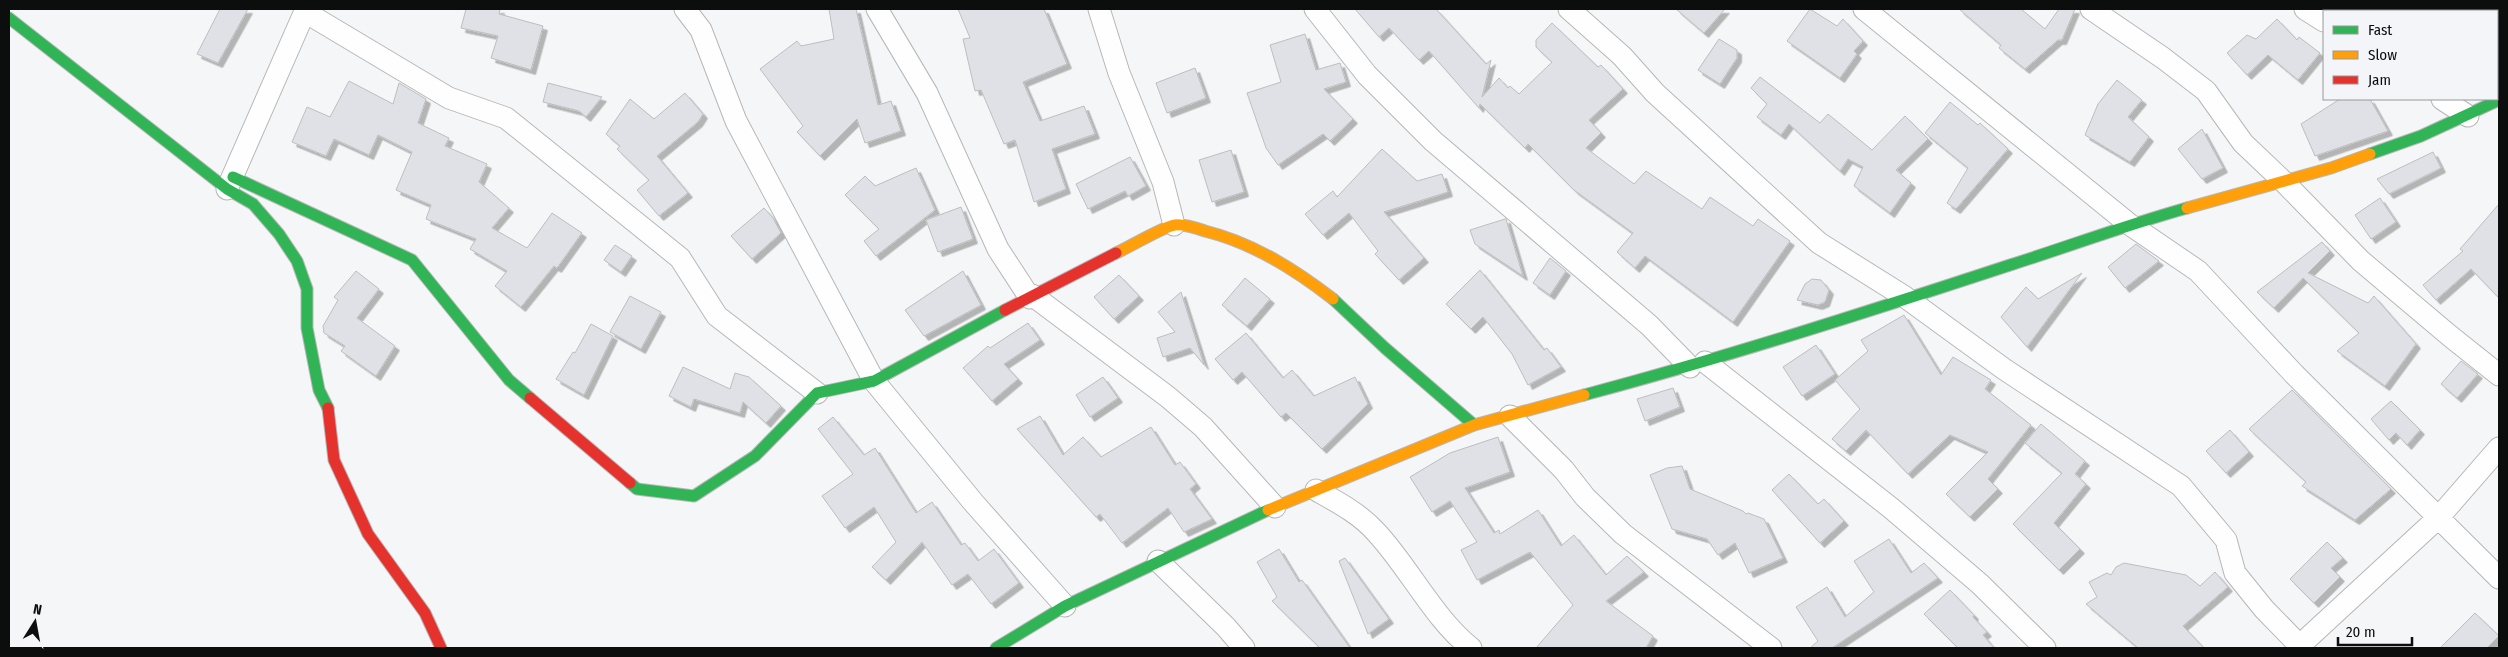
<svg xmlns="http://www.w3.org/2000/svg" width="2508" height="657" viewBox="0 0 2508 657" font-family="'Fira Sans Condensed',sans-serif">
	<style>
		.building { fill: #e0e0e7; stroke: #bdbebe; filter: url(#shadow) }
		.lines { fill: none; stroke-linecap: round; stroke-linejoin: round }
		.street-casing { stroke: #b7b7b8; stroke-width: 23 }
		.fast-casing { stroke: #b7b7b8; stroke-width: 13 }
		.slow-casing { stroke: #b7b7b8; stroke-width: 13 }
		.jam-casing { stroke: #b7b7b8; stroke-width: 13 }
		.street { stroke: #fefefe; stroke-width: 21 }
		.fast { stroke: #30b455; stroke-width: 11 }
		.slow { stroke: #ff9f0a; stroke-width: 11 }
		.jam { stroke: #e5322d; stroke-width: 11 }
	</style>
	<defs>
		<filter id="shadow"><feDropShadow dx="4.5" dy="4.5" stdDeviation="0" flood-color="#0004"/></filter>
	</defs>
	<rect width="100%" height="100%" fill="#f5f6f7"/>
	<!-- building -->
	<path class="building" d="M220,9h28l-30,54 -21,-9z
		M466,9h34l-1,5 44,12 -12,44 -40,-12 7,-22 -37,-8z
		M829,9h27l22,96 13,-4 10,30 -36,12 -8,-24 -37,37 -23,-24 6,-6 -43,-57 37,-28 4,5 33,-7z
		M958,9h86l23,55 -44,18 17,39 44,-15 11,28 -43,15 14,40 -32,13 -19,-62 -11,4 -23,-54 -6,1 -12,-52 7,-1z
		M1355,9h81l50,55 5,-4 -9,37 17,-19 9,10 2,-2 9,8 33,-32 -16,-15v-7l16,-17 46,44 3,-2 22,24 -34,31 12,13 -15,15 48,36 12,-13 56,38 8,-12 43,29 5,-7 32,22 -57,81 -88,-66 -10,12 -18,-16 16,-19 -59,-43 -46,-46 -3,4 -45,-44 -1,4 -50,-57 -10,9 -30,-32 -10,9z
		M1676,9h49l-21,24z
		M1810,9l27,17 6,-7 20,22 -9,10 3,3 -17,24 -53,-37z
		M1959,9h62l24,20 14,-20h16l-13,31h-4l-33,29 -26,-21 2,-3z
		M2277,19l20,21 2,-3 21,16 -22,27 -30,-25 -21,20 -20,-22 20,-18 9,4z
		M1305,34l11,36 24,-7 6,19 -22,7 29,30 -23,22 -7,-7 -45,31 -12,-17 -19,-55 34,-11 -11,-37z
		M1719,39l18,11v8l-17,26 -22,-14z
		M1195,68l11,30 -39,15 -11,-30z
		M1760,77l60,46 8,-9 44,36 33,-34 23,23 -32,31 15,13 -21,30 -36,-27 9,-19 -15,-8 -8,12 -51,-47 -8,11 -24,-18 10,-13 -16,-16z
		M2117,80l25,20 -14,17 21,20 -19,25 -45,-27 13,-31z
		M349,81l44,23 6,-21 27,16 -8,24 31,15 -4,8 42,18 -8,18 30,26 -17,20 35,20 25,-35 30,20 -25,35 -3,-2 -33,41 -26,-21 12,-15 -37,-22 6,-10 -50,-20 5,-14 -35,-15 16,-38 -34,-17 -9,20 -35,-16 -8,17 -34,-14 15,-35 23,10z
		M548,83l54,14 -16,20 -7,-6 -36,-9z
		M685,93l18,21 -5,8 -41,34 31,37 -29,23 -22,-26 12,-10 -32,-31 3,-3 -14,-12 24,-35 24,20z
		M2340,99h30l18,32 -73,25 -14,-32z
		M1950,102l28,23 2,-2 28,26 -52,60 -9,-6 21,-35 -43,-35z
		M2202,129l21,39 -21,11 -24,-30z
		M1382,149l35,32 25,-7 6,18 -64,20 40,46 -25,22 -24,-26 3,-3 -29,-38 -26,22 -18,-21 28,-23 4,6z
		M1231,150l13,42 -32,10 -13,-42z
		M2433,152l8,16 -52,26 -12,-15z
		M1130,157l16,29 -18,10 -3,-5 -37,18 -12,-25z
		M916,168l19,42 -59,46 -12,-15 15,-12 -34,-34 20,-19 10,10z
		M2380,198l16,24 -25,17 -16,-24z
		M2499,204v94l-28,-29 -35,31 -13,-15 40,-34 -3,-2z
		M961,207l12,32 -35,13 -12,-32z
		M764,208l9,10 8,15 -29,26 -21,-23z
		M1505,219h1l17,57 -48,-32 -5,-14z
		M2322,242l8,9 -22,22 60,30 6,-7 42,48 -31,42 -48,-35 22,-18 -56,-55 -29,30 -17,-16z
		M2136,244l23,17 -34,27 -17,-21z
		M615,245l17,11 -11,16 -17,-12z
		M1550,258l16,13 -16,24 -17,-12z
		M1480,270l64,80 3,-2 14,19 -33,18 -16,-31 -29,-37 -12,12 -25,-25z
		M356,271l23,18 -22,29 38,28 -19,30 -35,-25 4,-5 -21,-13 -1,-7 15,-26 -4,-3z
		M963,271l18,34 -57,31 -19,-26z
		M2082,273l-55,74 -26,-30 25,-30 12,12z
		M1119,275l20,21 -25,23 -20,-22z
		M1245,278l25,21 -23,27 -25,-21z
		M1812,279l9,1 8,10 -4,12 -7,3 -21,-5 8,-16z
		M1181,292l11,35 12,38 -14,-17 -27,9 -6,-19 18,-6 -17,-20z
		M630,296l31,16 -20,37 -31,-17z
		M1904,315l37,60 12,-18 38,23 -6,9 46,36 -43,54 10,10 -28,28 -24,-23 42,-42 -38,-17 -42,39 -42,-44 -20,21 -14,-12 28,-30 -25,-29 33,-29 -7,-11z
		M1028,323l12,17 -36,24 14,15 -26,22 -29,-33 25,-22 2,2z
		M591,324l22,12 -29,59 -28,-16 17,-27 2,1z
		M1246,333l37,45 9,-8 22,26 41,-19 13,27 -46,45 -36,-36 -5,4 -39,-45 -9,8 -18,-21z
		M1816,345l19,29 -33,22 -19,-29z
		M2461,361l17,13 -21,24 -16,-14z
		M683,367l47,22 5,-16 14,4 32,29 -15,17 -23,-21 -3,11 -46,-14 -3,8 -22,-11z
		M1103,377l15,21 -28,19 -14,-22z
		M1673,388l7,19 -35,14 -8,-22z
		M2292,390l99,99 -36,31 -53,-34 4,-4 -57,-53z
		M2391,401l29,29 -13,15 -11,-12 -7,7 -18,-21z
		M1040,416l23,39 20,-18 18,20 50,-30 24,38 5,-3 16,22 -6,5 22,30 -28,13 -16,-24 -46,35 -22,-29 -4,3 -79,-88z
		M833,417l31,38 11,-7 41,65 16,-11 29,43 4,-2 13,18 16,-12 25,34 -28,21 -23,-30 -16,11 -30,-43 -36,38 -14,-13 24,-25 -22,-35 -29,21 -23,-32 31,-22 -35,-45z
		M2041,424l44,37 -10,13 11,10 -32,39 26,26 -21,21 -46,-46 49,-51 -37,-30z
		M2230,430l19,22 -23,21 -20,-22z
		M1498,437l12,35 -45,16 29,45 5,-3 1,4 38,-24 23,36 13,-11 32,40 21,-19 17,16 -38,29 47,35 -7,12h-110l37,-43 -43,-53 -53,28 -16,-30 16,-8 -27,-41 -18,11 -22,-35 40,-24z
		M1682,466l8,23 53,22 3,3 2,-1 16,6 19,39 -34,15 -14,-30 -17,12 -11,-16 -35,-10 -22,-54 17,-7z
		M1789,474l29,30 6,-5 20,22 -24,22 -48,-53z
		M1889,539l22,34 13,-10 14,15 -106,70h-22l8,-7 -22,-34 31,-20 18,30 29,-25 -20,-31z
		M2327,542l16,16 -12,10 9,9 -26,26 -24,-24z
		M1279,549l20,33 3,-2 48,68h-30l-48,-47 5,-4 -20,-35z
		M1345,558l44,61 -21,15 -29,-73z
		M2124,563l62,12 14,11 15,-14 13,15 -45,39 21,22h-66l-52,-44 11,-7 -8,-15 18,-9 4,2 5,-8z
		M1950,590l24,25 -1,2 14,15 -4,3 11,13h-36l-34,-34z
		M2475,613l24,23 -12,12h-47z"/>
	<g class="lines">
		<!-- street casing -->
		<g class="street-casing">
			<path id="street" d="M685,9l16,21 35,91 138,260 99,121 92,104
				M877,9l50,84 71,156 32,49
				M1099,9l20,64 44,109 11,43
				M1315,9l52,66 66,66 216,184 41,42
				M1569,9l53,47 33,37 164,150 86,54 99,72 177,117 45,54 9,33 29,36 38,39
				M1864,9l265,215 69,47 96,103 205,204
				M2091,9l72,49 43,33 37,52 41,39 77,79 89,75 49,39
				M2305,9l19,12
				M305,12l144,86 57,20 174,140 37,58 100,77
				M2442,99l26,17
				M227,189l79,-180
				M1032,295l136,102 35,30 72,80
				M1705,362l186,146 89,76 65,64
				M1510,416l54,54 21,27 38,37 148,114
				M1316,490c21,12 43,23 60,42 32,34 58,87 95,116
				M1158,561l68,66 18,21
				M2297,648l142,-131 60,-69"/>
		</g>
		<!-- fast casing -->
		<g class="fast-casing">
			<path id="fast" d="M9,18l218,171 26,15 26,30 18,27 10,28v39l12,62 9,18
				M2370,154l51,-18 78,-36
				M233,177l179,83 97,120 21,18
				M1333,299l52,49 89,77
				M1584,395c143,-38 283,-83 423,-129 60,-19 119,-41 180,-58
				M630,483l7,6 57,7 61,-40 62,-63 57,-12 131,-71
				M996,648l69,-42 203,-96"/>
		</g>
		<!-- slow casing -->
		<g class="slow-casing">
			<path id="slow" d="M2187,208l144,-40 39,-14
				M1116,253c12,-5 48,-27 59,-28 9,-1 21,3 30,6 48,12 89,38 128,68
				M1268,510l206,-85 110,-30"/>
		</g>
		<!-- jam casing -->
		<g class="jam-casing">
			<path id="jam" d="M1005,310l111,-57
				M530,398l100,85
				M328,408l6,52 34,74 57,79 16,35"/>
		</g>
		<!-- street -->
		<use href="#street" class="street"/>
		<!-- fast -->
		<use href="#fast" class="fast"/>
		<!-- slow -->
		<use href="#slow" class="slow"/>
		<!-- jam -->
		<use href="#jam" class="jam"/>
	</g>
	<!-- border -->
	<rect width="2508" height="657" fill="none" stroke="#0c0d0d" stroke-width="20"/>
	<!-- legend -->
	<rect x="2323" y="10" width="175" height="90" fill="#f4f5f8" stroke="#97989a"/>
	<rect x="2333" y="26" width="25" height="8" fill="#30b455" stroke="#97989a"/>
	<text x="2368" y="35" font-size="15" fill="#0c0d0d">Fast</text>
	<rect x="2333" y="51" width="25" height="8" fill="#ff9f0a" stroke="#97989a"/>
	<text x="2368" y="60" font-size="15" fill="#0c0d0d">Slow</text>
	<rect x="2333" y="76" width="25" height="8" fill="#e5322d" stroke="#97989a"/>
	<text x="2368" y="85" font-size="15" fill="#0c0d0d">Jam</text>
	<!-- north arrow -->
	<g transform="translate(35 622) rotate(11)" stroke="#f4f5f8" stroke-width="4" paint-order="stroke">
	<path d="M0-4L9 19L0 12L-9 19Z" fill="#0c0d0d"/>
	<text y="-8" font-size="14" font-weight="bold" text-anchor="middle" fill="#0c0d0d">N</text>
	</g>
	<!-- scale -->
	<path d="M2338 637v8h74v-8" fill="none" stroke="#0c0d0d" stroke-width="2.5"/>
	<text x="2346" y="637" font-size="15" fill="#0c0d0d" stroke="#f4f5f8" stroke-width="4" paint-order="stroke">20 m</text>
</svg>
